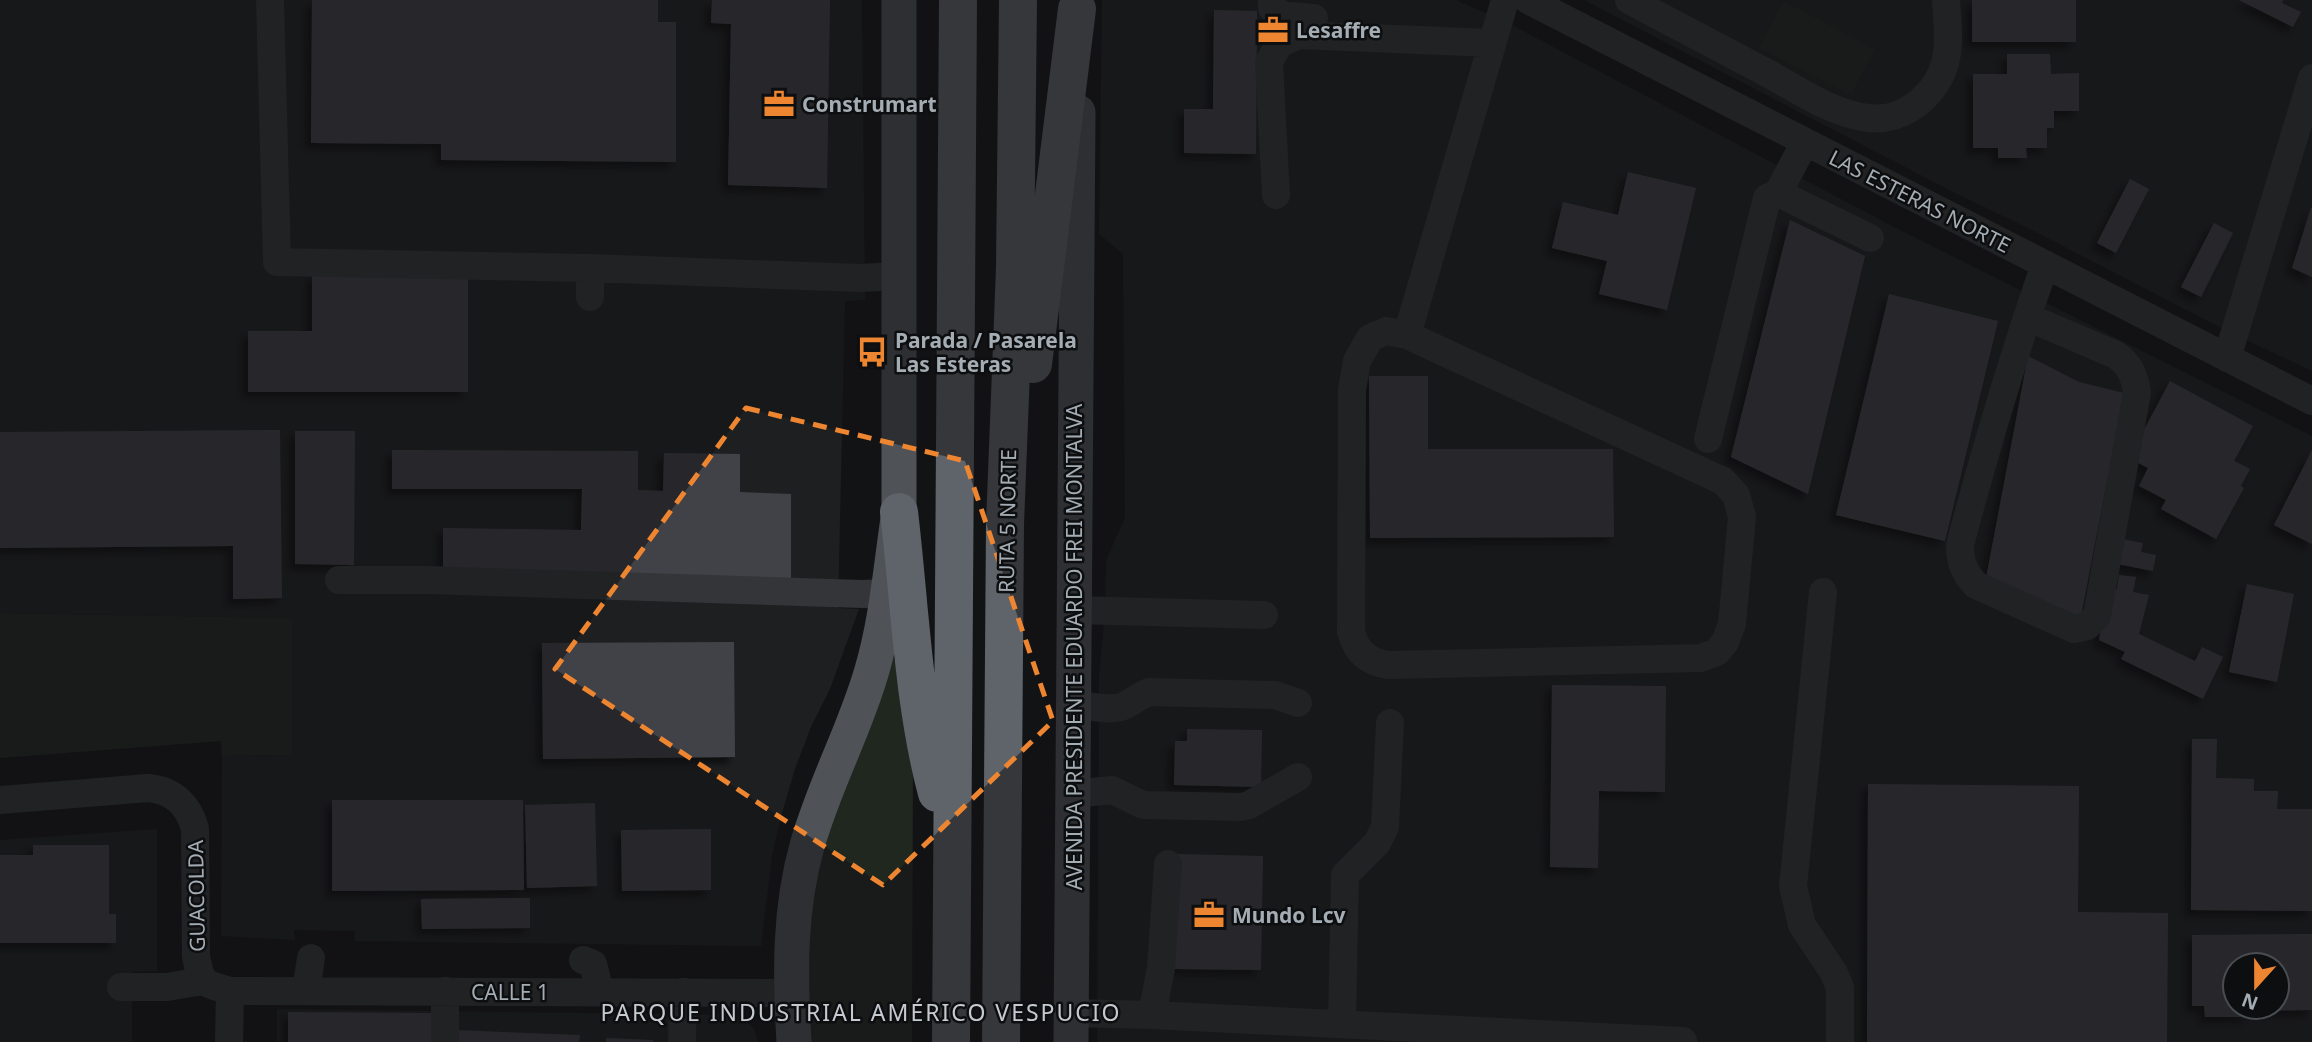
<svg xmlns="http://www.w3.org/2000/svg" width="2312" height="1042" viewBox="0 0 2312 1042" font-family="'Noto Sans',sans-serif">
	<style>
		.built { fill: #1e1f21; fill-rule: evenodd }
		.green { fill: #1f271f }
		.building { fill: #414347; fill-rule: evenodd; filter: url(#shadow) }
		.lines { fill: none; stroke-linecap: round; stroke-linejoin: round }
		.minor { stroke: #333539; stroke-width: 28 }
		.major { stroke: #4f5358; stroke-width: 35 }
		.highway { stroke: #5f646a; stroke-width: 38 }
		.marked { fill: none; stroke: #ee8530; stroke-width: 5; stroke-dasharray: 14 9; stroke-linejoin: round }
		.labels { text-anchor: middle; dominant-baseline: central; stroke-width: 5; stroke-linejoin: round; paint-order: stroke }
		.poi-label { font-size: 21px; font-weight: bold; fill: #a4acb4; stroke: #0d0e0f; text-anchor: start }
		.street-label { font-size: 21px; fill: #a4acb4; stroke: #0d0e0f }
		.neighbourhood-label { font-size: 23px; letter-spacing: 2px; fill: #c5cad0; stroke: #0d0e0f }
	</style>
	<defs>
		<filter id="shadow"><feDropShadow dx="-6" dy="6" stdDeviation="3.5" flood-color="#0009"/></filter>
	</defs>
	<rect width="100%" height="100%" fill="#121314"/>
	<!-- built -->
	<path class="built" d="M0,0h862l3,300 -20,1 -7,307 21,1 -29,80 -19,38 -16,42 -13,44 -10,43 -11,90 -407,-5 1,-10 -61,-1 1,10 -74,-4 1,-180 70,-1v-137l-292,-5z
		M1102,0h354l54,24 380,201 422,211v606h-1215l2,-366 6,-65 1,-51 19,-42 -2,-264 -24,-20zM2235,965h42v42h-42z
		M1584,0h728v371l-87,-41 -193,-100 -77,-37z
		M157,829v142l-25,1v70h-132v-202z
		M277,1009l463,6 14,14 4,13h-481z"/>
	<!-- green -->
	<path class="green" d="M1783,1l92,48 -24,46 -92,-47z
		M0,613l292,5v137l-70,1 -1,-15 -221,17z
		M892,650l16,65 5,52 -1,275h-101l-6,-76 4,-80z"/>
	<!-- building -->
	<path class="building" d="M312,0h346v22h18v140l-235,-2v-16l-130,-1z
		M712,0h118l-3,188 -99,-3 3,-161 -20,-1z
		M1972,0h104v42h-104z
		M2239,0h44l-1,3 19,9 -8,15z
		M1214,10l43,1 -1,143 -72,-1v-44h29z
		M2007,54h43l1,20 28,-1v38h-25v17h-7v20h-21l1,10h-29v-10h-25v-74h34z
		M1628,172l68,16 -29,122 -68,-16 8,-33 -55,-13 11,-46 55,13z
		M2130,179l19,10 -33,64 -19,-10z
		M2311,208h1v69l-20,-9z
		M1790,220l75,36 -57,238 -77,-37z
		M2214,223l19,10 -32,64 -20,-10z
		M312,274h156v118h-220v-61h64z
		M1889,294l109,27 -53,220 -109,-26z
		M2028,356l51,26 45,11 -44,228 -95,-37z
		M1369,376h59v73h185l1,88 -244,1z
		M2170,381l83,45 -19,35 16,8 -9,17 3,2 -28,51 -55,-30 5,-9 -27,-14 9,-18 -15,-8 4,-17z
		M280,430l2,168 -49,1v-53l-233,2v-116z
		M295,431h60l-1,134 -59,-1z
		M392,450l246,1v39l25,1 1,-38 76,1v38l51,2v86l-348,-5v-47l138,2 1,-41h-190z
		M2312,450v94l-38,-19z
		M2122,539l21,4 -2,9 15,3 -3,16 -36,-7z
		M2119,575l17,2 -3,15 16,3 -10,39 56,27 7,-14 21,10 -20,42 -82,-40 4,-7 -26,-12 9,-52 9,1z
		M2247,584l47,10 -17,88 -48,-10z
		M734,642l1,115 -192,2 -1,-116z
		M1552,685l114,1 -1,106 -66,-1 -1,77 -48,-1z
		M1187,729l75,1 -1,57 -87,-2 1,-44h12z
		M2192,739h25l-1,39 38,1v12h24l-1,18h35v102l-121,-1z
		M1868,784l211,2 -1,126 90,1 -1,129h-300z
		M332,800h191l1,90 -192,1z
		M595,803l2,83 -70,2 -2,-83z
		M711,829v61l-89,1 -1,-61z
		M33,845h76v69h7v29h-116v-88h33z
		M1176,854l87,2 -2,114 -86,-1z
		M530,898v30l-108,1 -1,-30z
		M2312,934v76l-65,1v6h-42l-1,-11h-12v-71zM2235,965h42v42h-42z
		M288,1012l144,1 -1,29h-143z
		M454,1030l126,5 -1,7h-126z
		M606,1038l47,2v2h-47z"/>
	<g class="lines">
		<!-- minor -->
		<path class="minor" d="M270,0l7,262 313,6 270,10 39,-2
			M1272,0v8l7,7 35,3
			M1528,0l784,401
			M1629,0c47,25 95,50 142,75 30,17 63,39 97,43 36,5 71,-25 78,-59 4,-18 1,-41 0,-59
			M1778,193l92,45
			M1276,195l-7,-133 10,-18 19,-9 193,8
			M590,268v29
			M2027,317l89,38c14,10 18,20 21,37l-40,224 -10,10 -13,3 -98,-44c-12,-12 -16,-23 -16,-40 25,-95 53,-188 85,-281
			M1386,331l21,4 316,146 13,14 6,22 -10,107 -7,18 -8,10 -16,6 -313,7c-20,-3 -32,-13 -37,-34l1,-242 5,-28 13,-23z
			M1407,335l98,-335
			M2227,358l85,-280
			M1708,439l59,-241 11,-5 27,-51
			M339,580h89l434,14 25,-1
			M1823,592l-30,294 9,39 32,48 6,15v54
			M1074,610l190,5
			M1073,705c16,0 35,7 51,1 8,-4 15,-10 25,-14l126,3 23,8
			M1073,794l39,-4 31,15 98,2 8,-2 49,-28
			M0,800l148,-12c25,2 41,17 47,41l1,127c5,28 7,27 34,35l561,2
			M583,960l10,4 7,28
			M121,987h46l35,-6
			M306,991l5,-33
			M445,991v51
			M1071,1013l81,2 531,26
			M1152,1015l9,-47 7,-104
			M1342,1023l3,-148 32,-32 8,-16 5,-104
			M229,1042l1,-51
			M682,1042l1,-50"/>
		<!-- major -->
		<path class="major" d="M794,1042c-4,-67 -5,-132 13,-196 17,-61 48,-116 65,-176 15,-51 19,-106 27,-158v-512
			M1071,1042l7,-930"/>
		<!-- highway -->
		<path class="highway" d="M1033,364l44,-355
			M899,512c11,92 14,192 38,281
			M951,1042l7,-1042
			M1001,1042l4,-518 10,-256 3,-268"/>
	</g>
	<!-- marked area -->
	<path d="M0 0H2312V1042H0ZM746,408l219,53 88,260 -170,164 -328,-216z" fill="#121314" fill-opacity=".55" fill-rule="evenodd"/>
	<path class="marked" d="M746,408l219,53 88,260 -170,164 -328,-216z"/>
	<!-- icons -->
	<defs>
		<g id="office-bare" transform="scale(2.415)"><path d="M-6-3h4V-5.5h4V-3h4V5H-6ZM-1-4.5V-3h2v-1.5ZM-6 0V1H6V0Z" fill="#ee8530" stroke="#0d0e0f" stroke-width="2.5" paint-order="stroke"/></g>
		<g id="bus-bare" transform="scale(2.415)"><path d="M-5-6H5V4H4V6H2V4H-2V6H-4V4H-5ZM-3.5-4V0h7V-4ZM-3.5 1.2v1.5H-2V1.2ZM2 1.2v1.5H3.5V1.2Z" fill="#ee8530" stroke="#0d0e0f" stroke-width="2.5" paint-order="stroke"/></g>
	</defs>
	<g fill-rule="evenodd">
		<use href="#office-bare" x="1273" y="30"/>
		<use href="#office-bare" x="779" y="104"/>
		<use href="#bus-bare" x="872" y="352"/>
		<use href="#office-bare" x="1209" y="915"/>
	</g>
	<g class="labels">
		<!-- poi labels -->
		<g class="poi-label">
			<text x="1296" y="30">Lesaffre</text>
			<text x="802" y="104">Construmart</text>
			<text x="895" y="340">Parada / Pasarela<tspan x="895" dy="24">Las Esteras</tspan></text>
			<text x="1232" y="915">Mundo Lcv</text>
		</g>
		<!-- street labels -->
		<g class="street-label">
			<text transform="translate(1920 201) rotate(27)">LAS ESTERAS NORTE</text>
			<text transform="translate(1007 521) rotate(-89)">RUTA 5 NORTE</text>
			<text transform="translate(1074 647) rotate(-90)">AVENIDA PRESIDENTE EDUARDO FREI MONTALVA</text>
			<text transform="translate(196 896) rotate(-91)">GUACOLDA</text>
			<text x="510" y="992">CALLE 1</text>
		</g>
		<!-- neighbourhood labels -->
		<g class="neighbourhood-label">
			<text x="861" y="1012">PARQUE INDUSTRIAL AMÉRICO VESPUCIO</text>
		</g>
	</g>
	<!-- north arrow -->
	<g transform="translate(2256 986) rotate(201)"><circle r="33" fill="#0d0e0f" stroke="#494d51" stroke-width="2"/>
	<path d="M0-5L12 26L0 18L-12 26Z" fill="#ee8530"/>
	<text y="-10" font-size="19" font-weight="bold" text-anchor="middle" fill="#a4acb4">N</text>
	</g>
</svg>
